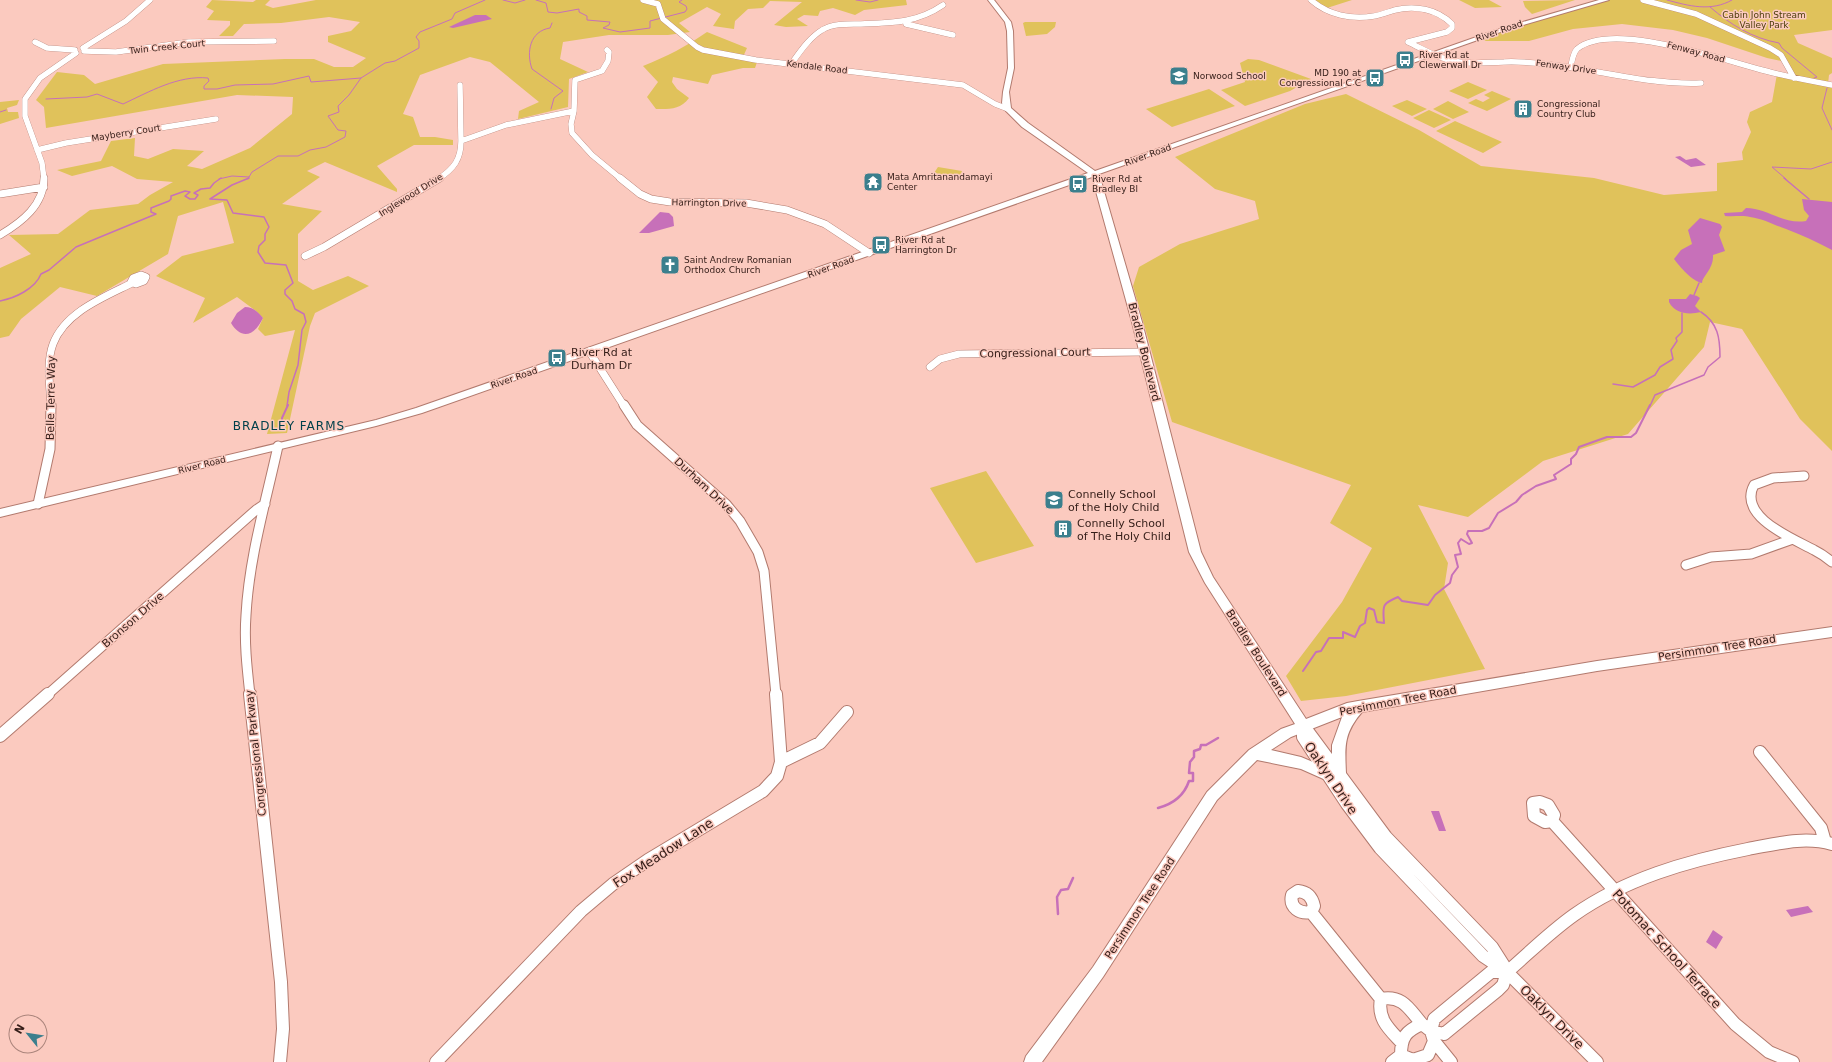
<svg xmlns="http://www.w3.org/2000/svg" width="1832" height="1062" viewBox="0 0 1832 1062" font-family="'DejaVu Sans',sans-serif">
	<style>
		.green { fill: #e0c25b }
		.water { fill: #c770b9 }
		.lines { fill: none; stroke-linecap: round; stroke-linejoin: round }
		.stream-far3 { stroke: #c770b9; stroke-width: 1 }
		.stream-far2 { stroke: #c770b9; stroke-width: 1.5 }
		.stream-far1 { stroke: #c770b9; stroke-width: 2 }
		.stream { stroke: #c770b9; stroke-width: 2.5 }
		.minor-far3-casing { stroke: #b27a6e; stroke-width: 6 }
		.minor-far2-casing { stroke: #b27a6e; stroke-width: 8 }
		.minor-far1-casing { stroke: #b27a6e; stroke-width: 11 }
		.minor-casing { stroke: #b27a6e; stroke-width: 14 }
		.major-casing { stroke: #b27a6e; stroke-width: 2 }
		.minor-far3 { stroke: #fff; stroke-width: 5.5 }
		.minor-far2 { stroke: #fff; stroke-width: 7 }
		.minor-far1 { stroke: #fff; stroke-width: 9 }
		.minor { stroke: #fff; stroke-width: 12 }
		.major { fill: #fff; fill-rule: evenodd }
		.labels { text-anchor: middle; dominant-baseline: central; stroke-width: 3; stroke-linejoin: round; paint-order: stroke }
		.far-park-label { font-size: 9px; fill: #4c3e0a; stroke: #fbcabf }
		.far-street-label { font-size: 9px; fill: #341d18; stroke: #fbcabf }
		.far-poi-label { font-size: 9px; fill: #341d18; stroke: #fbcabf; text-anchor: start }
		.poi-label { font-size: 11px; fill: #341d18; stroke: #fbcabf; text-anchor: start }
		.street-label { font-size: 11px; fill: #341d18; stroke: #fbcabf }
		.neighbourhood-label { font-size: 12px; letter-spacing: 1px; fill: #00404b; stroke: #fbcabf }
		.near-street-label { font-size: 13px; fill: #341d18; stroke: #fbcabf }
	</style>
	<rect width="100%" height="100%" fill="#fbcabf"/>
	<!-- green -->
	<path class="green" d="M212,0l41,2 3,-2h14l-5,5 8,3 43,-8h590l1,5 -43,5 -9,5 -22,-7 -13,3 -2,5 -14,-1 -7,4 11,7 -22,1 -12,-2 28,-23 -32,-1 -7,7 -15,1 -13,12 -1,8 -21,-3 8,-12 -14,-7 -28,16 11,9 -22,3h-59l-46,7 -3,17 28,13 -19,7 -1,28 -50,12 1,-8 20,-9 -49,-40 -20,-5 -50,18 -17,39 10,3 7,20h15l18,3v5h-39l-37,21 20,23v3l-72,-30 -18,9 13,6 -38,27 40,7 -24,23v47l15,9 35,-14 21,10 -54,27 -5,13 -23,107 -20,1 28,-104 -30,6 -7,-7 5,-11 -7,-7 -19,-14 -44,26 12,-25 -49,-22 26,-20 52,-13 -11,-41 -45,14 -10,38 -71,42 -37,-9 -39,32 -12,17 -9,2v-70l31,-14 -22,-19 49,-1 32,-24 48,-6 12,-9 23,-13 -36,-3 -25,-13 -40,10 -15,-6 44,-9 10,-20 24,-3 -1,18 14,3 25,-10 31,2 -17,15 15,3 48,-21 42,-34 1,-17 -56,-2 -191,33 -2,-21 -8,-7 21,-28 27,3 11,9 68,-20 122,-5h29l20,8h19l13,-9 -38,-16v-6l23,-5 9,-9 -31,-5 -48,6 -37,1 -11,12h-14l11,-11v-4l-23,-1 7,-9 -8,-4z
		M1314,0h38l-25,8z
		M1459,0h30l13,7 -27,1z
		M1575,0l-43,14 -7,-7 -2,-6z
		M1606,0h226v30l-38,5 4,8 34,15v15l-3,2 -1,9 4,1v366l-32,-32 -58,-90 -32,-7 -6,25 -76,87 -85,27 -75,56 -50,-12 30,58 -4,26 41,80 -139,27 -45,5 -15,-25 56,-74 30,-54 -42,-25 21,-38 -179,-63 -39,-136 6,-19 41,-23 79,-25 -4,-18 -40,-12 -40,-32 130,-53 41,-10 73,36 62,36 113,12 70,17 53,-4v-28l26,-3 -1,-8 9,-20 -4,-10 3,-10 22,-10 5,-28 17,4 -8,-16 -19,-4 -60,-20 -34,-8 -51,-6 -49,5 -44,12h-51l26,-12z
		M1025,22h31l-1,5 -8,7 -21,2 -3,-13z
		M707,32l40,16 -5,11 15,3 -2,6h-12l-31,7 -4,9 -35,-7 -1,5 5,7 12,9c-9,12 -19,11 -33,11l-9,-12 11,-15 -15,-16c23,-9 44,-20 64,-34z
		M1248,59l11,1 52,19 -21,12 -45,15 -24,-16 24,-8 -5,-19z
		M1468,82l19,8 -19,9 -19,-8z
		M1209,89l26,17 -63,21 -26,-18z
		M1492,91l19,8 -24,12 -19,-8 8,-4 7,3 7,-4 -6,-3z
		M19,100l-2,5 -10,3 1,4h10l1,6 -19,6v-22z
		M1407,100l20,9 -15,7 -20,-10z
		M1448,101l21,11 -16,7 -20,-10z
		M1429,110l22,10 -17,8 -21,-10z
		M1455,121l47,21 -19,11 -47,-22z
		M938,167l24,4 -3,7 -25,-5z
		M986,471l48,75 -58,17 -46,-75z"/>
	<!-- water -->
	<path class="water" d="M475,15h11l6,4 -39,9 -4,-1z
		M1680,156l6,4 10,-2 10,7 -15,2 -16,-10z
		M1802,199l30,3v48c-15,-8 -30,-15 -46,-21 -12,-4 -22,-10 -36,-12 -7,-2 -16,0 -25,-1l-1,-3 18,-1 4,-4c21,0 38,17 60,13l3,-5 -5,-6z
		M660,212l9,1 4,4 1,9 -25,7h-10z
		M1700,218l20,6 2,3 -3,8 6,16 -12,4c1,14 -11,21 -11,28 -10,-2 -22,-16 -28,-24l7,-9 11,-6 -4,-14z
		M1690,294l7,2 3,2 -5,8 6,6c-12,3 -26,2 -32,-10v-3h17z
		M245,307c8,0 13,5 18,11 -8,17 -21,23 -32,5l6,-10z
		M1431,811h8l7,20h-7z
		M1808,906l5,6 -22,5 -5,-7z
		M1713,930l10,7 -7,12 -10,-7z"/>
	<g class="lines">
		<!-- stream-far3 -->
		<path class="stream-far3" d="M503,0l12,3 10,-3
			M536,0l10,3 2,9 9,1 22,-4v3l8,4v4l23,2 -1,3 -6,3 17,4 30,-4v-7l35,-9 2,-3 -1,-3 -7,-4 3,-2
			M856,0l14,2 8,-2
			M1667,0c22,6 44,12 65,0
			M1710,7c21,18 42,31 69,36l3,5 35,29 -3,1
			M1827,88l-5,20 10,22
			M46,99l41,-2 10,-3 26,10c26,-12 55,-29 85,-26l1,3 -5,5v3h13l18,-4 38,-1 36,-8 2,6 50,-4 24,-15 10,-2 24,-13v-7l-3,-4 4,-5 32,-13 3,-6 30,-13
			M551,109l3,-11 9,-7 -31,-22c-6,-17 -2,-38 18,-41l2,-5
			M0,112l6,-2
			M219,179l13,-3 17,1 3,-5 26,-16h20l12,-6 16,-3 19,-10 1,-6 -8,-1 -10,-14 11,-4 -1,-6 11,-11 12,-17
			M248,179l1,-2
			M1786,179l-14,-12 39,2 21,-7"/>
		<!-- stream-far2 -->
		<path class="stream-far2" d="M249,178l-17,7 -22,14 17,1 6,13 31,4 5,10 -4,7v6l-6,6 -1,6 7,11 21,2 7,18 -8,7v4l7,7 3,8 9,5 2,8 -4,8 -4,35 -9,27 -2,14
			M1784,178l25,21
			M1694,295l5,-12
			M0,301c15,-3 35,-12 41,-27l8,-4 27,-23 80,-33 -5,-2v-4l18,-7 2,-2v-3l14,-5 5,1 -5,4 5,3h5l3,-4 -4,-2 7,-4 9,-1 4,-5 7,-5
			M1613,384l20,3 22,-12 5,-8 13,-8 -2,-9 6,-9 -1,-3 6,-6v-19
			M1650,406l5,-11 49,-20 4,-8 12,-10c0,-19 -2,-34 -19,-45"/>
		<!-- stream-far1 -->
		<path class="stream-far1" d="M282,429v-11l6,-13
			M1303,671l13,-19 5,-1 8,-13h14v-6l12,5 5,-11 5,-3 2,-13 2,-2 5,2 3,12 7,1c-1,-17 -3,-19 14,-26l4,4 26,4 7,-10 15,-12 2,-8 6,-8 -3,-12 6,-1 -3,-11 3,-4 8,5 3,-1 -5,-9 1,-3h14l7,-3 9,-15 18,-11 6,-7 14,-9 20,-7 -2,-4 17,-11v-5l5,-5 3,-7 28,-10h24l5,-4 14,-28"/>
		<!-- stream -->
		<path class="stream" d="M1158,808c15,-4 26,-12 31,-27h4v-8h-4l1,-11 4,-5v-6l6,-2 1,-4h5l12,-7
			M1058,914l-1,-17 4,-7 7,-1 5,-11"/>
		<!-- minor-far3 casing -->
		<g class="minor-far3-casing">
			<path id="minor-far3" d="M643,0l15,4 5,15 34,28 6,3 53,10 207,25 32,19 13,5
				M1311,0c17,15 41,20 63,16 7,-1 14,-4 21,-6 20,-5 42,-1 57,14v4l-5,4 -39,10
				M1643,0l53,14 74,34 11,7 13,23
				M906,24l47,11
				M35,42l12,6 28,2
				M1408,42c15,7 29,16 45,19 17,4 34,1 51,1 16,-1 33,1 49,3 50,6 97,20 148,18
				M83,48l43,-27 24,-21
				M607,50l2,2 -1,9 -6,10 -27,9 -1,31 -3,13 1,9 20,22 29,24
				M84,51l32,1 73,-10 85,-1
				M791,64c9,-12 18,-26 31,-34 12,-7 26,-6 39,-6 30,-1 56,-1 82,-19
				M1571,66c1,-5 2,-13 6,-17 35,-29 149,12 189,22 22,6 44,10 66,14
				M460,85l1,56
				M37,150l29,-7 150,-24
				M44,179l-2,-16 -17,-47v-17l15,-21 36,-25
				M438,179c16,-10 23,-20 23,-38l45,-16 68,-14"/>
		</g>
		<!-- minor-far2 casing -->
		<g class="minor-far2-casing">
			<path id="minor-far2" d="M620,178l20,16 11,5 19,3 76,1 41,7 38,14 44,29
				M0,194l44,-7
				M0,235c22,-13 44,-30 44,-57
				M305,256l19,-9 116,-69
				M141,275l5,2 -2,4 -8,3 -5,-2 2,-4z
				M589,351l35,55
				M930,367l10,-8 19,-5 185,-2
				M51,406c-1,-20 -5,-43 2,-62 12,-32 51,-47 79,-61"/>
		</g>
		<!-- minor-far1 casing -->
		<g class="minor-far1-casing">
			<path id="minor-far1" d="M624,405l13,20 89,79 14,17 18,31 6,19 12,124
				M1804,476l-31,2 -19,7c-17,32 40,54 60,65 6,3 12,7 18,12
				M38,504l12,-55 1,-44
				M1686,565l25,-8 40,-3 39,-14
				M47,695l209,-185 9,-6
				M250,695c-3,-27 -6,-53 -4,-80 3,-57 20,-114 32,-169"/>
		</g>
		<!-- minor casing -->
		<g class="minor-casing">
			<path id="minor" d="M250,694l31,288 2,47 -3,33
				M776,694l5,68
				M1303,725v12l44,67 33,44 103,108 24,16 90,90
				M1303,725l83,112 106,110 14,22
				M0,736l48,-42
				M1760,752l61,76 4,14
				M1540,802l8,3 6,10 -2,6 -7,1 -11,-6 -1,-13z
				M1552,821l183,203 34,28 24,10
				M1298,891c10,1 14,6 16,15l-3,6c-11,2 -22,-4 -19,-17z
				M1311,912l70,87
				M1507,972c22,-19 43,-40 67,-57 51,-36 113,-54 174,-66 28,-5 56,-13 84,-5
				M1381,999c22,-4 28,10 41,25
				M1381,999c-4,20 8,30 20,43
				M1434,1041l17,21
				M1401,1055c0,-18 5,-24 21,-31l9,7 13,3 54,-44 5,-5 4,-13
				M1401,1055l12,5 15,-5 6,-14 -3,-10 3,-12 57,-47h16
				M436,1062l145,-151 32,-27 35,-24 115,-69 14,-15 4,-14 39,-19 27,-31
				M1392,1062l9,-7"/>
		</g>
		<!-- major casing -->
		<g class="major-casing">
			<path id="major" d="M988,0h6l17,22 2,9 1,37 -5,24 2,16 17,15 67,48 407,-143 97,-28h10l-103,30 -407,144 43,148 59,230 12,25 93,142 41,-16 11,-2 239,-40 235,-34v10l-235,34 -235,41c-19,22 -17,35 -16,62l-2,4 -5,2 -5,-3 -6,4 -27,-12 -44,-9 -40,40 -114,177 -61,85h-18l2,-6 67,-89 114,-175 42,-42 32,-21 14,-5 -90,-141 -16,-31 -57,-230 -40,-145 -670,236 -46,13 -376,91v-8l376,-89 40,-12 672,-235 -66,-46 -18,-18 -2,-6 1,-11 5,-24 -1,-37 -2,-9zM1342,717l-10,28v25l-31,-13 -30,-7 20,-13z"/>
		</g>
		<!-- minor-far3 -->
		<use href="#minor-far3" class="minor-far3"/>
		<!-- minor-far2 -->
		<use href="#minor-far2" class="minor-far2"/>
		<!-- minor-far1 -->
		<use href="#minor-far1" class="minor-far1"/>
		<!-- minor -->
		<use href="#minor" class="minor"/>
		<!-- major -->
		<use href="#major" class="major"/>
	</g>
	<!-- icons -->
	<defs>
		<g id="bus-square" transform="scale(1)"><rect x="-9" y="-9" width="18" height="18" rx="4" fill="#3b7f8d" stroke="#fbcabf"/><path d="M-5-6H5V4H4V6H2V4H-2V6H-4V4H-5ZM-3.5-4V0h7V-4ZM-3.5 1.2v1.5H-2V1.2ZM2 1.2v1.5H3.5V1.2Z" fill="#fff"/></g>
		<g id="school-square" transform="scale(1)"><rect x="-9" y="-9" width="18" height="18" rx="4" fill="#3b7f8d" stroke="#fbcabf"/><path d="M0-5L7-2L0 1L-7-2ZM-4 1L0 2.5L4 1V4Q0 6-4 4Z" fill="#fff"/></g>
		<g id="building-square" transform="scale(1)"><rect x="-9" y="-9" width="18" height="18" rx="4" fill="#3b7f8d" stroke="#fbcabf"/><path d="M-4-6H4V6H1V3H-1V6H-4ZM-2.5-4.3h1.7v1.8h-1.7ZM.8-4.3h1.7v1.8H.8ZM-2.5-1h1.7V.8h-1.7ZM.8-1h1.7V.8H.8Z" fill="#fff"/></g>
		<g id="temple-square" transform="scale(1)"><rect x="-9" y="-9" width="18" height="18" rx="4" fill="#3b7f8d" stroke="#fbcabf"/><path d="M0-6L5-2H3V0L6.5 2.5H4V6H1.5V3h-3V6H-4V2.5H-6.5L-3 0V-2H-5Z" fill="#fff"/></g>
		<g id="church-square" transform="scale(1)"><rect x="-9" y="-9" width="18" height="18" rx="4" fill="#3b7f8d" stroke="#fbcabf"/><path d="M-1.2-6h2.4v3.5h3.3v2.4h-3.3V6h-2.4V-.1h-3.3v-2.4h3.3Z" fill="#fff"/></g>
	</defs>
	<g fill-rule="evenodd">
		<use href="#bus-square" x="1405" y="60"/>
		<use href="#school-square" x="1179" y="76"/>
		<use href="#bus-square" x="1375" y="78"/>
		<use href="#building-square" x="1523" y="109"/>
		<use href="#temple-square" x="873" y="182"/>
		<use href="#bus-square" x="1078" y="184"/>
		<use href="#bus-square" x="881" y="245"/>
		<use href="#church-square" x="670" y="265"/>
		<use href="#bus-square" x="557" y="358"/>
		<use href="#school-square" x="1054" y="500"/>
		<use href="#building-square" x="1063" y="529"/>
	</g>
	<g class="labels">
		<!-- far-park labels -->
		<g class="far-park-label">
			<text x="1764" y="15">Cabin John Stream<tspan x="1764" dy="10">Valley Park</tspan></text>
		</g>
		<!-- far-street labels -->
		<g class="far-street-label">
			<text transform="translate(1499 31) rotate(-19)">River Road</text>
			<text transform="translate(167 47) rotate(-6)">Twin Creek Court</text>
			<text transform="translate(1696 52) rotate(15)">Fenway Road</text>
			<text transform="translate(817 67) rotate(7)">Kendale Road</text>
			<text transform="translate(1566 67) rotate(8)">Fenway Drive</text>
			<text transform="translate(126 133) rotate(-9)">Mayberry Court</text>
			<text transform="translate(1148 155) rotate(-20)">River Road</text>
			<text transform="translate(411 195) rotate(-32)">Inglewood Drive</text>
			<text transform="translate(709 203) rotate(1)">Harrington Drive</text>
			<text transform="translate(831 267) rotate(-20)">River Road</text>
			<text transform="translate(514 378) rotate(-19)">River Road</text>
			<text transform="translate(202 465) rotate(-14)">River Road</text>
		</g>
		<!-- far-poi labels -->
		<g class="far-poi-label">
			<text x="1419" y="55">River Rd at<tspan x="1419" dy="10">Clewerwall Dr</tspan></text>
			<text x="1361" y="73" text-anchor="end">MD 190 at<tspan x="1361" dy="10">Congressional C C</tspan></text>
			<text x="1193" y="76">Norwood School</text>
			<text x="1537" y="104">Congressional<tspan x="1537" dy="10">Country Club</tspan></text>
			<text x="887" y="177">Mata Amritanandamayi<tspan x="887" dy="10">Center</tspan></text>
			<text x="1092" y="179">River Rd at<tspan x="1092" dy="10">Bradley Bl</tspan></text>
			<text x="895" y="240">River Rd at<tspan x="895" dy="10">Harrington Dr</tspan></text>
			<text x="684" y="260">Saint Andrew Romanian<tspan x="684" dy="10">Orthodox Church</tspan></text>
		</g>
		<!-- poi labels -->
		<g class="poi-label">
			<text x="571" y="352">River Rd at<tspan x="571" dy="13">Durham Dr</tspan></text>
			<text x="1068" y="494">Connelly School<tspan x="1068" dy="13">of the Holy Child</tspan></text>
			<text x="1077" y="523">Connelly School<tspan x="1077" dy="13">of The Holy Child</tspan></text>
		</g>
		<!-- street labels -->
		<g class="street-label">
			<text transform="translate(1144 352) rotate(76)">Bradley Boulevard</text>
			<text transform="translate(1035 353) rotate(-1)">Congressional Court</text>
			<text transform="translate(51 398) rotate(-89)">Belle Terre Way</text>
			<text transform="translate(704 486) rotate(43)">Durham Drive</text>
			<text transform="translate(133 620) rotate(-41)">Bronson Drive</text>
			<text transform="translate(1717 648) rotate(-9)">Persimmon Tree Road</text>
			<text transform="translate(1256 653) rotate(57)">Bradley Boulevard</text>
			<text transform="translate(1398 701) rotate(-11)">Persimmon Tree Road</text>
			<text transform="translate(256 753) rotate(-96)">Congressional Parkway</text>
			<text transform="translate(1140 908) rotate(-57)">Persimmon Tree Road</text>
		</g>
		<!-- neighbourhood labels -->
		<g class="neighbourhood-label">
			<text x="289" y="426">BRADLEY FARMS</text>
		</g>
		<!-- near-street labels -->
		<g class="near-street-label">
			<text transform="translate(1331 778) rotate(56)">Oaklyn Drive</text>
			<text transform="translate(663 853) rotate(-33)">Fox Meadow Lane</text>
			<text transform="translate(1667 949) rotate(48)">Potomac School Terrace</text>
			<text transform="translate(1552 1017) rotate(45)">Oaklyn Drive</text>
		</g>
	</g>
	<!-- north arrow -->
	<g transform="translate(28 1034) rotate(300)"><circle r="19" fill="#fbcabf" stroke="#ab857c"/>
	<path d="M0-3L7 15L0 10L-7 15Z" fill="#3b7f8d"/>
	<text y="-6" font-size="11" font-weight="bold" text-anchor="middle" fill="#341d18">N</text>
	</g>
</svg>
